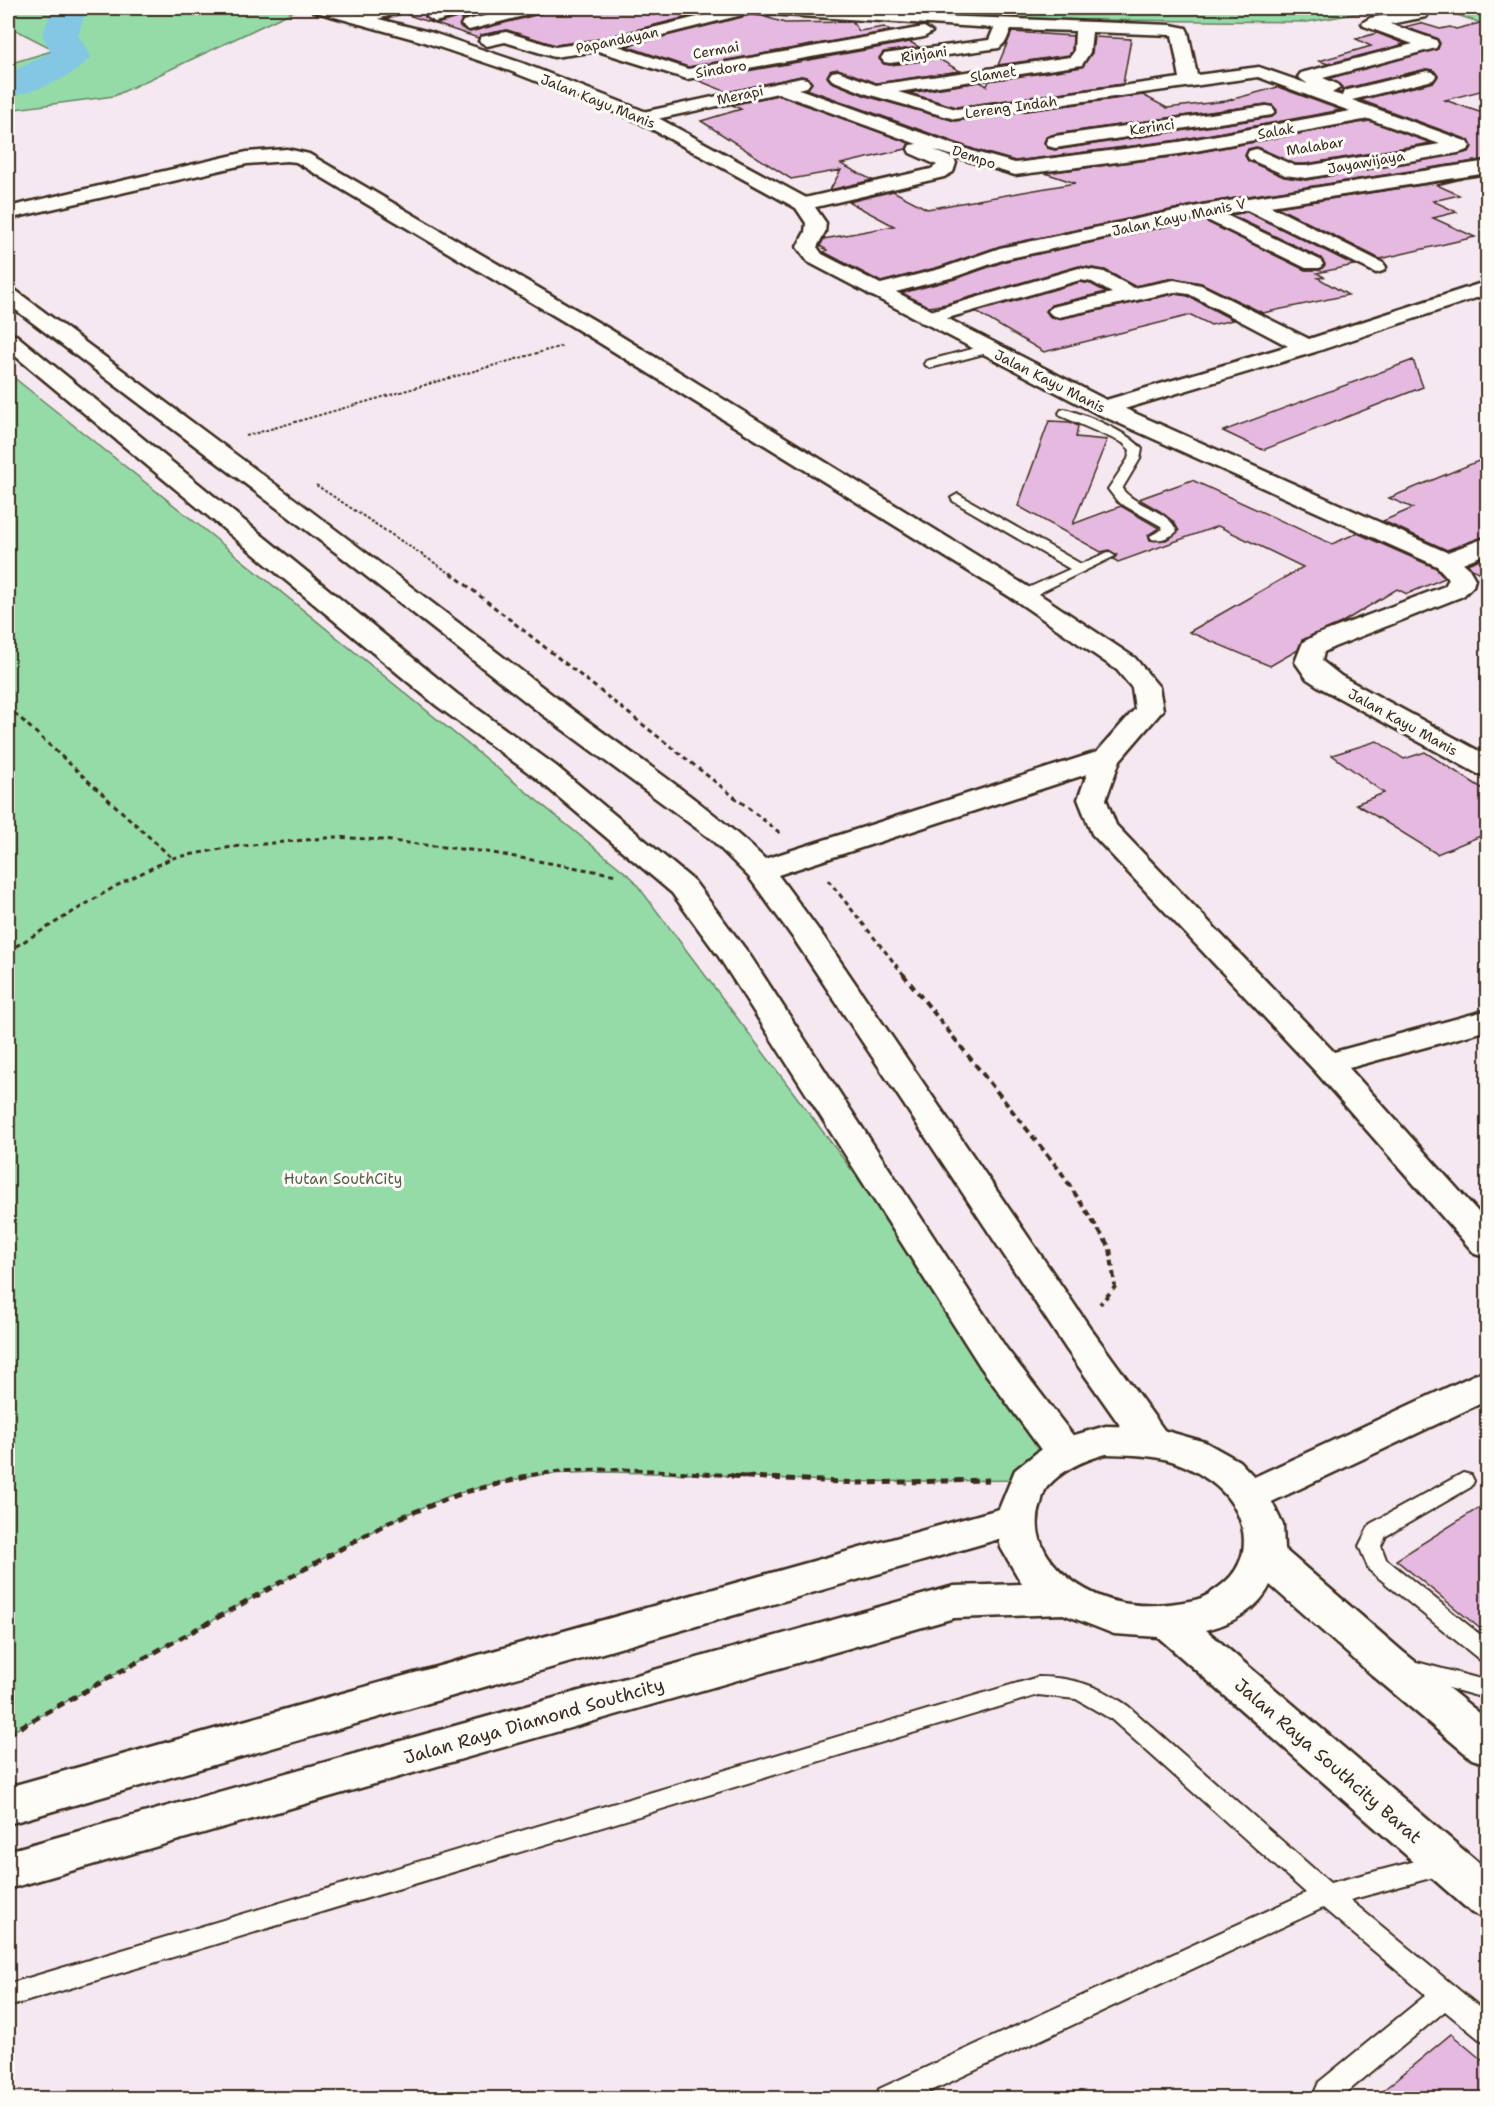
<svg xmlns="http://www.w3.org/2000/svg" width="1495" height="2106" viewBox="0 0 1495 2106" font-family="'Shantell Sans',sans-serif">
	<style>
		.green { fill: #95dba8; stroke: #688263; stroke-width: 1.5 }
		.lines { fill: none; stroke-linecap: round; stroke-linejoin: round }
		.river { fill: #83c7e4; fill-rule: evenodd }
		.building { fill: #e6bae0; stroke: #3b2a1e; stroke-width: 1.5; fill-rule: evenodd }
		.lane-casing { stroke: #3b2a1e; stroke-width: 4 }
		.street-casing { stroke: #3b2a1e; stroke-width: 5 }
		.secondary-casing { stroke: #3b2a1e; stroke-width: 5 }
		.path-far3 { stroke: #3b2a1e; stroke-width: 2; stroke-dasharray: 3 2; stroke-linecap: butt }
		.path-far2 { stroke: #3b2a1e; stroke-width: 3; stroke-dasharray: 5 4; stroke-linecap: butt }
		.path-far1 { stroke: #3b2a1e; stroke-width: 4; stroke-dasharray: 7 4.5; stroke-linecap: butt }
		.path { stroke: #3b2a1e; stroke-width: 5; stroke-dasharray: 8 6; stroke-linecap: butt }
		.lane { fill: #fdfcf7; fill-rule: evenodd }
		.street { fill: #fdfcf7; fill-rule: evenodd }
		.secondary { fill: #fdfcf7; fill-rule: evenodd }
		.labels { text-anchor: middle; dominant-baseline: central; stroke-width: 6; stroke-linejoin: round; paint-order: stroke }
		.far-street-label { font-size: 14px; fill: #3b2a1e; stroke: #fdfcf7 }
		.park-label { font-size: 15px; fill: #565f47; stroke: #fdfcf7 }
		.near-street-label { font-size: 18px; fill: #3b2a1e; stroke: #fdfcf7 }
	</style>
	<rect width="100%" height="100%" fill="#f6e8f0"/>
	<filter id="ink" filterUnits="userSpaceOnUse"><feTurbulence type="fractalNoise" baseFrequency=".0167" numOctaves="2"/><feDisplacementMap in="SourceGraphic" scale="12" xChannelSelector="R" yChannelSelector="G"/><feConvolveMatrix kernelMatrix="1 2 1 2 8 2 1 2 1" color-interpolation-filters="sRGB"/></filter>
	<g filter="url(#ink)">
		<!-- green -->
		<path class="green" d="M14,8h279l5,1 -184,87 -106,14v-46l47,-14 -47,-24v-16z
			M774,8h617l-84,14 -397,-4z
			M1436,8h51v17z
			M8,373l192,153 432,352 432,574 -35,28 -188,2 -140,-8 -98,-2 -59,2 -49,9 -46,13 -60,26 -381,212z"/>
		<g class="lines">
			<!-- river -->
			<path class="river" d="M53,8h34l-9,27 13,21c-15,22 -58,36 -83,41v-23l43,-22 -9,-17z"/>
		</g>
		<!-- building -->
		<path class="building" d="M410,8h34l-17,5 -2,4 7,6 -27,-9z
			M478,8h33l-49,11 -2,8 10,5 73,-19 3,-5h105l1,7 31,-7h40l-124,31 -44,6 -48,-15 -26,5 -3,3 -42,-14 39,-11z
			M750,15l12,1 23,7 67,-1 7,9 25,-4 6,4 -202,36 -62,-21z
			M1488,21v68l-43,11 43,15v44l-285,44 -203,43 -61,21 -58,15 -57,-30 3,-2 -7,-4 4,-7 70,-13 -45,-24 44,-11 34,18 148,-26 -30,-10 134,-17 190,-35 62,22 -125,21h-11l-38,-17 -9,2 -3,7 3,5 36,16 22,3 163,-28 3,-5 -3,-7 -109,-40 74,-18 4,-6 -5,-6 -7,-1 -83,20 -2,4 -4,-1 5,-5 -12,-9 108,-29 2,-6 -3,-5 -33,-11 16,-4 20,6 10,-2 6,2z
			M1012,32l61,4 -1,15 -3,4 -71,10z
			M1377,33l28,11 -77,20 -9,-3 52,-15 -15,-7z
			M1094,37l37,2 -8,45 -167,23 -47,-14 71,-11 7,4 2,-5 93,-14 10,-14z
			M910,42l9,5 -35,5 -5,7 5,5 6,1 49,-6 21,12 -84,12 -38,-14 -8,2 -3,6 4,5 35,14 89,25 188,-26 24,13 59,-7 52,-14 63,23 -162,30 -164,21 -39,-11 -169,-61 5,-6 -5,-6 -6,-1 -74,16 -30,-12zM1266,104l6,1 5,5 -5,7 -217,33 -8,-2 -3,-5 2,-6 9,-3z
			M778,95l131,48 -3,6 -65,15 31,16 -42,10 11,-20 -50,9 -90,-58 40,-12 -9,-4z
			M1462,179l-25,6 22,10 -26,6 24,11 -24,6 42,19 -95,22 -103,-52z
			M1247,212l107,53 -37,8 7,4 -6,1 30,17 -85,18 -62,-30 -27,-5 -40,8 -29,-16 -26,-4 -133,38 -17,3 -27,-14 53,-14 51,-18 195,-42 104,51h15l5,-5 -4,-7 -90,-43z
			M1080,282l11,2 15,8 -55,13 -5,6 4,6 9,2 115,-25 14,2 45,24 -22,5 -20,-10 -147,37 -68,-40z
			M1413,360l10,27 -160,63 -40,-19z
			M1049,421l21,1 8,4 -2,11 31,3 -34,84 48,-18 38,22 -11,7 2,5h16l13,-9 -5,-9 -14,-11 -21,-12 53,-19 140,64 25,-11 79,35 9,10 -38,16 -10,-5 -56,34 -39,17 -4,10 -28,16 -81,-34 114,-65 -85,-41 -100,36 -5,-3 4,-4 -8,-5 -8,2 -83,-46z
			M1488,457v78l-41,15 -64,-29 30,-13 -24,-10z
			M1488,556v20l-16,-7 -5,-5z
			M1377,741l27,18 21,-7 63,40v41l-51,21 -81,-50 28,-11 -52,-38z
			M1488,1502v133l-92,-75z
			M1451,2034l37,31v33h-114z"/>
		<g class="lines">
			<!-- lane casing -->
			<g class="lane-casing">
				<path id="lane" d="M987,345l4,1v6l-61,16 -6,-4 2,-3z
					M1065,409c21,6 64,23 77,40l-2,10 -18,30c14,18 45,20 55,42 -5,6 -17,10 -25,8l-2,-3 13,-7 -2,-3 -43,-24 -10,-13 20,-30 2,-9 -7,-7 -62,-27 -2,-3 2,-3z
					M958,494l123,70 27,-12 7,4 -86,42h-10l-2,-3 2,-3 51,-23 -117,-68 -2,-3z
					M1463,1473l8,2 3,6 -3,6 -85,49 -5,10 5,13 102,82v22l-8,-3 -111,-90 -10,-24 11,-22z
					M1409,1660l79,21v18l-87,-24 -4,-6 4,-6z
					M1038,1677c34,0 62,9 90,29l202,177 117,-30 9,4 4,7 -4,7 -106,29 138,114v29l-9,-4 -34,-28 -105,87h-28l7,-16 107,-87 -103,-87 -407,190h-40l3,-9 427,-196 -195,-174 -35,-20 -38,-4 -1030,312v-23z"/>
			</g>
			<!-- street casing -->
			<g class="street-casing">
				<path id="street" d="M313,8h17l-8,5 -7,-2z
					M383,8h25l-2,3 -47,13 -8,-5 2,-3z
					M451,8h25l-2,3 -39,11 -8,-5 2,-3z
					M519,8h25l-2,3 -73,19 -8,-5 2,-4z
					M734,8h75l129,8 233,9 15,3 2,4 9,43 62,-8 49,17 -10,-7 3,-4 112,-29 -49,-18 -2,-3 8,-5 50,-9 6,2 2,3 -2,3 -36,7 46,16 2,4 -2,4 -113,30 14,6 3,4 -8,5 10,3 2,-5 83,-20 6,1 3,4 -3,4 -81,20 116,42 2,4 -2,4 -10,3 -152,25 -21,-3 -36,-16 -2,-4 2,-4 7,-2 39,17h11l134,-22 -71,-25 -190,35 -164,21 -81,-25 20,9 2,4 -3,9 -9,5 -141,33 -7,-2 -3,-4 3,-4 135,-31 6,-4 -27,-12 -2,-4 2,-4 7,-1 -139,-51 -135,29 -6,-1 -3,-4 3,-4 6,-1 158,-34 6,1 3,4 -3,4 -8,2 176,63 40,11 164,-21 171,-31 -92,-34 -303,42 -88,-25 -35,-14 -3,-4 3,-4 6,-1 38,14 194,-28 4,-5 1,-21 -64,-2 -5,12 -7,7 -109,15 -6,-1 -3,-4 3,-4 105,-14 5,-12 -244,-15 -132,33 70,23 236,-42 8,5 -8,5 -237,42 -89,-28 -44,6 -49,-15 -18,4 -8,-5 2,-4 25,-5 49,15 44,-6zM1092,32l80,3 8,43 -224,31 -58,-17 184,-27 8,-13z
					M1266,106l6,1 3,4 -3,4 -217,33 -7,-2 -2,-4 2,-4 7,-2z
					M287,149l22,5 302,176 422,260 102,68 24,29 4,23 -43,50 -14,39 10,26 218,227 154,-42v20l-139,38 139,155v35l-13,-4 -160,-183 -223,-237 -14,-35 9,-25 -309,101 45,61 270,396 79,109 -6,10 -14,4 -14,-4 -71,-101 -273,-411 -45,-62 -38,-38 -172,-127 -196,-154 -335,-254v-16l7,2c176,131 352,262 526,396 74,58 156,108 224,173l332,-107 38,-43 -3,-21 -15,-18 -102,-70 -420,-260 -299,-178 -9,-1 -40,3 -239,55v-12l239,-55z
					M1488,161v12l-218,33 113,57 3,4 -3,4 -7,2 -129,-63 -23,4 96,46 3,4 -3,4h-14l-105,-51 -196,42 -51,18 -78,20 -7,-2 -3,-4 3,-4 71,-18 60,-21 203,-43z
					M1079,268l25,4 30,16 40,-8 27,5 108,54 179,-58v13l-173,58 -211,63 -8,-2 -3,-5 3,-5 192,-57 -99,-52 -15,-2 -115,25 -7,-2 -4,-4 4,-4 60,-14 -20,-11 -12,-2 -153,44 -7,-2 -4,-4 4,-4z
					M8,334l8,1 441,359 99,72 138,115 55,73 257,394 72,94 6,10 -6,10 -14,4 -14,-4 -70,-96 -261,-409 -47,-64 -136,-115 -99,-72 -429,-356z
					M1488,537v16l-33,13 -9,3 -9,-3 -4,-5 4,-5z
					M1488,1371v29l-225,106 -14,5 -14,-5 -6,-10 6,-10 239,-111z"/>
			</g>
			<!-- secondary casing -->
			<g class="secondary-casing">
				<path id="secondary" d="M311,8h25l97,25 89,30 127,50 161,87 16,23 -1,9 -8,15 5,7 290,149 343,153 13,11 7,12 -2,7 -10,10 -129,51 -10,5 -2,9 19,15 147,80v20l-10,-2 -157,-86 -14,-9 -12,-17 8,-20 13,-7 129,-49 4,-7 -12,-13 -341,-153 -288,-151 -11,-15 8,-15 1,-9 -10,-15 -159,-87 -127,-50 -89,-30 -108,-30z
					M1106,1426l46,1 53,15 34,19 24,25 6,10 14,29 1,24 118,102 86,69v44l-16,-5 -100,-84 -102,-90c-11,24 -39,39 -64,45l282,241v48l-16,-6 -314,-276 -44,-3 -51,-20 -109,4 -946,271v-38l946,-265 68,-2 -21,-36 -2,-9 -991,285v-37l991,-278 16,-39 35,-28zM1106,1454c41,1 69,1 104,27 37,26 49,78 9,106 -8,6 -15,11 -24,13 -25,5 -52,8 -77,2 -43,-10 -94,-50 -77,-98 1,-6 3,-13 6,-17 16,-18 37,-27 59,-33z"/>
			</g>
			<!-- path-far3 -->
			<path class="path-far3" d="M246,436l316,-90
				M316,485l137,90"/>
			<!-- path-far2 -->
			<path class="path-far2" d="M451,573l329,260
				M8,707l164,151
				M828,880l76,95
				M8,951l108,-65 56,-28 60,-11 104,-10 46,3 105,12 130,23"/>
			<!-- path-far1 -->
			<path class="path-far1" d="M903,974l158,198 49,76 5,39 -15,17
				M520,1477c76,-14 157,-5 234,0"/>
			<!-- path -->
			<path class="path" d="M731,1476l127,7 131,-3
				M8,1734l381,-212 76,-30 65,-16"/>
			<!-- lane -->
			<use href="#lane" class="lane"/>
			<!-- street -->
			<use href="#street" class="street"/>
			<!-- secondary -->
			<use href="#secondary" class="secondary"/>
		</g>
	</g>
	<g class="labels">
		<!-- far-street labels -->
		<g class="far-street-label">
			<text transform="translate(617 40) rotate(-12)">Papandayan</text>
			<text transform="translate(716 50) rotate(-10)">Cermai</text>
			<text transform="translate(924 54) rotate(-8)">Rinjani</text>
			<text transform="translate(721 69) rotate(-9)">Sindoro</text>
			<text transform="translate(993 74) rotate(-8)">Slamet</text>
			<text transform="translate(740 95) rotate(-12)">Merapi</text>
			<text transform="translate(598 101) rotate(22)">Jalan Kayu Manis</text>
			<text transform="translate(1011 107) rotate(-8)">Lereng Indah</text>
			<text transform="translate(1152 127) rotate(-8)">Kerinci</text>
			<text transform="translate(1276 131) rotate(-10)">Salak</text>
			<text transform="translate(1315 146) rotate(-9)">Malabar</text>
			<text transform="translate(974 157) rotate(19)">Dempo</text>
			<text transform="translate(1366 162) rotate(-10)">Jayawijaya</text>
			<text transform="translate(1179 217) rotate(-12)">Jalan Kayu Manis V</text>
			<text transform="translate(1050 381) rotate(27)">Jalan Kayu Manis</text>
			<text transform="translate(1403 722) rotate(29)">Jalan Kayu Manis</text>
		</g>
		<!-- park labels -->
		<g class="park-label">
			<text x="343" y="1179">Hutan SouthCity</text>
		</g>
		<!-- near-street labels -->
		<g class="near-street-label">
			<text transform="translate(534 1721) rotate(-16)">Jalan Raya Diamond Southcity</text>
			<text transform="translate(1328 1761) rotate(41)">Jalan Raya Southcity Barat</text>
		</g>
	</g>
	<!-- margin -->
	<rect width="1495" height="2106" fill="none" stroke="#fdfcf7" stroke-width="30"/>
	<rect x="15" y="15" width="1465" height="2076" fill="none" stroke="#3b2a1e" stroke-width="2" filter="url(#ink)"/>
</svg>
